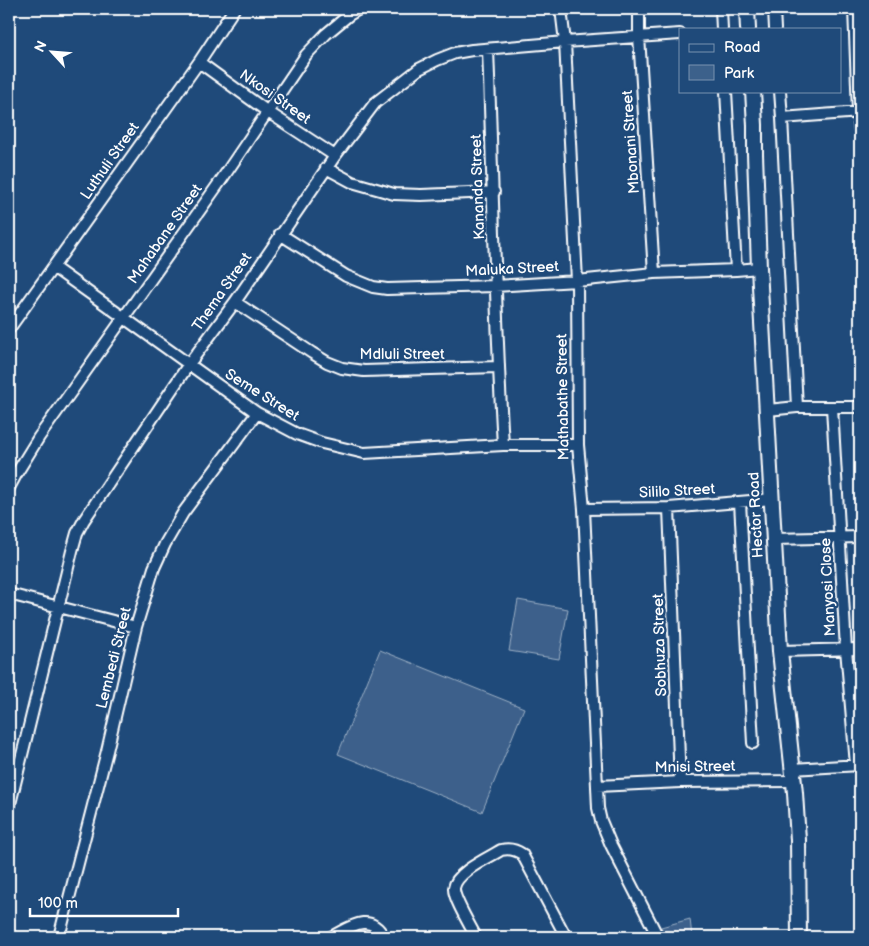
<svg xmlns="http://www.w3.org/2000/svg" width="869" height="946" viewBox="0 0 869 946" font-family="'Balsamiq Sans',sans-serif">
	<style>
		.green { fill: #3c618b; stroke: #9eb0c5 }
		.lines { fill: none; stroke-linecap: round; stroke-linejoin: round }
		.street-casing { stroke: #fff; stroke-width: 14 }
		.secondary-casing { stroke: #fff; stroke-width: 18 }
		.street { stroke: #1f4a7a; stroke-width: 10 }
		.secondary { stroke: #1f4a7a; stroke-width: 14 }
		.labels { text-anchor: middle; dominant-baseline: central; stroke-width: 4.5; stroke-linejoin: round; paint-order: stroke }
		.street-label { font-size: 15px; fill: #fff; stroke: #1f4a7a }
	</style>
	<rect width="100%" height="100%" fill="#1f4a7a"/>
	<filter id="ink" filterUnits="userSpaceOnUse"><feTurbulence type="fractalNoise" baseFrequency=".02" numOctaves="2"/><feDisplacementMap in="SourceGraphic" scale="10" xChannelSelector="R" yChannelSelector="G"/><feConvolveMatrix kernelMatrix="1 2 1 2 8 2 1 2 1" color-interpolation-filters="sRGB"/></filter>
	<g filter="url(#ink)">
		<!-- green -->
		<path class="green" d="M518,600l50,9 -9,50 -50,-8z
			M380,650l144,58 -42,104 -144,-58z
			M690,919l2,18h-26l-5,-10z"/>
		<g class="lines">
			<!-- street casing -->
			<g class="street-casing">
				<path id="street" d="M561,9l4,33 12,239 1,164 6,64 14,299 3,13 10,24 47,92
					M639,9v27l15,237
					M721,9l1,20
					M774,9l1,20
					M854,9l4,103 2,20
					M488,49c5,132 7,264 15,396
					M199,62l69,50 67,44
					M726,91l10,179
					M780,91l2,27 15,289
					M782,118l78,-6
					M326,168l26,14 42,12 27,1 73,-3
					M280,234l66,42 27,11 14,2 108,-3 82,-5 77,-8 82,-3 23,-2
					M53,267l204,146 40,21 25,9 42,10 139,-8h75
					M235,302l77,51 15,9 15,6 22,3 134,-4
					M9,329l190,-267 35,-53
					M832,407l14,242 10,116
					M768,410l29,-3h63
					M9,488l9,-17 21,-34 183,-258 84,-124 20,-21 23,-19 10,-6
					M740,502l13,241
					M669,508l11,274
					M584,509l85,-1 103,-9
					M774,539l86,-2
					M9,594l127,33
					M780,651l80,-2
					M792,769l68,-4
					M597,786l83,-4 113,-1
					M9,808l63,-257 5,-18 7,-13 105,-156 46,-62 100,-146 40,-53 13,-10 31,-24 18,-9 18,-7 17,-3 93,-8 115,-8
					M59,937l48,-186 29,-124 18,-59 11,-24 18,-31 74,-100
					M331,937c19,-10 39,-26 53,0
					M476,937c-5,-10 -23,-39 -22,-49 2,-16 34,-30 47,-38 8,-2 14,-1 21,4l44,83"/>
			</g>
			<!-- secondary casing -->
			<g class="secondary-casing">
				<path id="secondary" d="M747,9l1,20
					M753,91l2,34v29l4,114 21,383 15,142 3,47 1,97"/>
			</g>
			<!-- street -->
			<use href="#street" class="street"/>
			<!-- secondary -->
			<use href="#secondary" class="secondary"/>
		</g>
	</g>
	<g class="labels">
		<!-- street labels -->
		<g class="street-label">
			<text transform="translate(275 97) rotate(35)">Nkosi Street</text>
			<text transform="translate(631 142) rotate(-94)">Mbonani Street</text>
			<text transform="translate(110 161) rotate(-55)">Luthuli Street</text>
			<text transform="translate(478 187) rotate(-92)">Kananda Street</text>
			<text transform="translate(165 234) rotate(-55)">Mahabane Street</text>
			<text transform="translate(512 269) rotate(-3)">Maluka Street</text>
			<text transform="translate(222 292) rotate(-55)">Thema Street</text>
			<text x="402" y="354">Mdluli Street</text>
			<text transform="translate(262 395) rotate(32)">Seme Street</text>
			<text transform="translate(563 397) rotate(-91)">Mathabathe Street</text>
			<text transform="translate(677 491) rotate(-3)">Sililo Street</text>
			<text transform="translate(756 515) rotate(-93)">Hector Road</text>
			<text transform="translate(828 587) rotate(-93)">Manyosi Close</text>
			<text transform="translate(660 645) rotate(-92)">Sobhuza Street</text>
			<text transform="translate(114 658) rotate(-76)">Lembedi Street</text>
			<text transform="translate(695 767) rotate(-1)">Mnisi Street</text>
		</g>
	</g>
	<!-- margin -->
	<rect width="869" height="946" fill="none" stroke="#1f4a7a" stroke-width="30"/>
	<rect x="15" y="15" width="839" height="916" fill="none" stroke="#fff" stroke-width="2" filter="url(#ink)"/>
	<!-- legend -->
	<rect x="679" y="28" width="162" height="65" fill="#1f4a7a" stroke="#7992af"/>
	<rect x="689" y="44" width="25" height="8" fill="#1f4a7a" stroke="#7992af"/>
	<text x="724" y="52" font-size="15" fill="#ffffff">Road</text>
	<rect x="689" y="65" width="25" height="15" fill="#3c618b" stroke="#7992af"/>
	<text x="724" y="78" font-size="15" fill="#ffffff">Park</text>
	<!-- north arrow -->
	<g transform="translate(52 52) rotate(296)" stroke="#1f4a7a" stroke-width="4" paint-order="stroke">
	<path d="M0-4L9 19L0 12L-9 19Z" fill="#ffffff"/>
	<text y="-8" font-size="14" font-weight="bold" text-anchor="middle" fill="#ffffff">N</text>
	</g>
	<!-- scale -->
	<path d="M30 908v8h148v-8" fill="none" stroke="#ffffff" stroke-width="2.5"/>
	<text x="38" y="908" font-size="15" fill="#ffffff" stroke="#1f4a7a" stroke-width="4" paint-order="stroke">100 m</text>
</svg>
